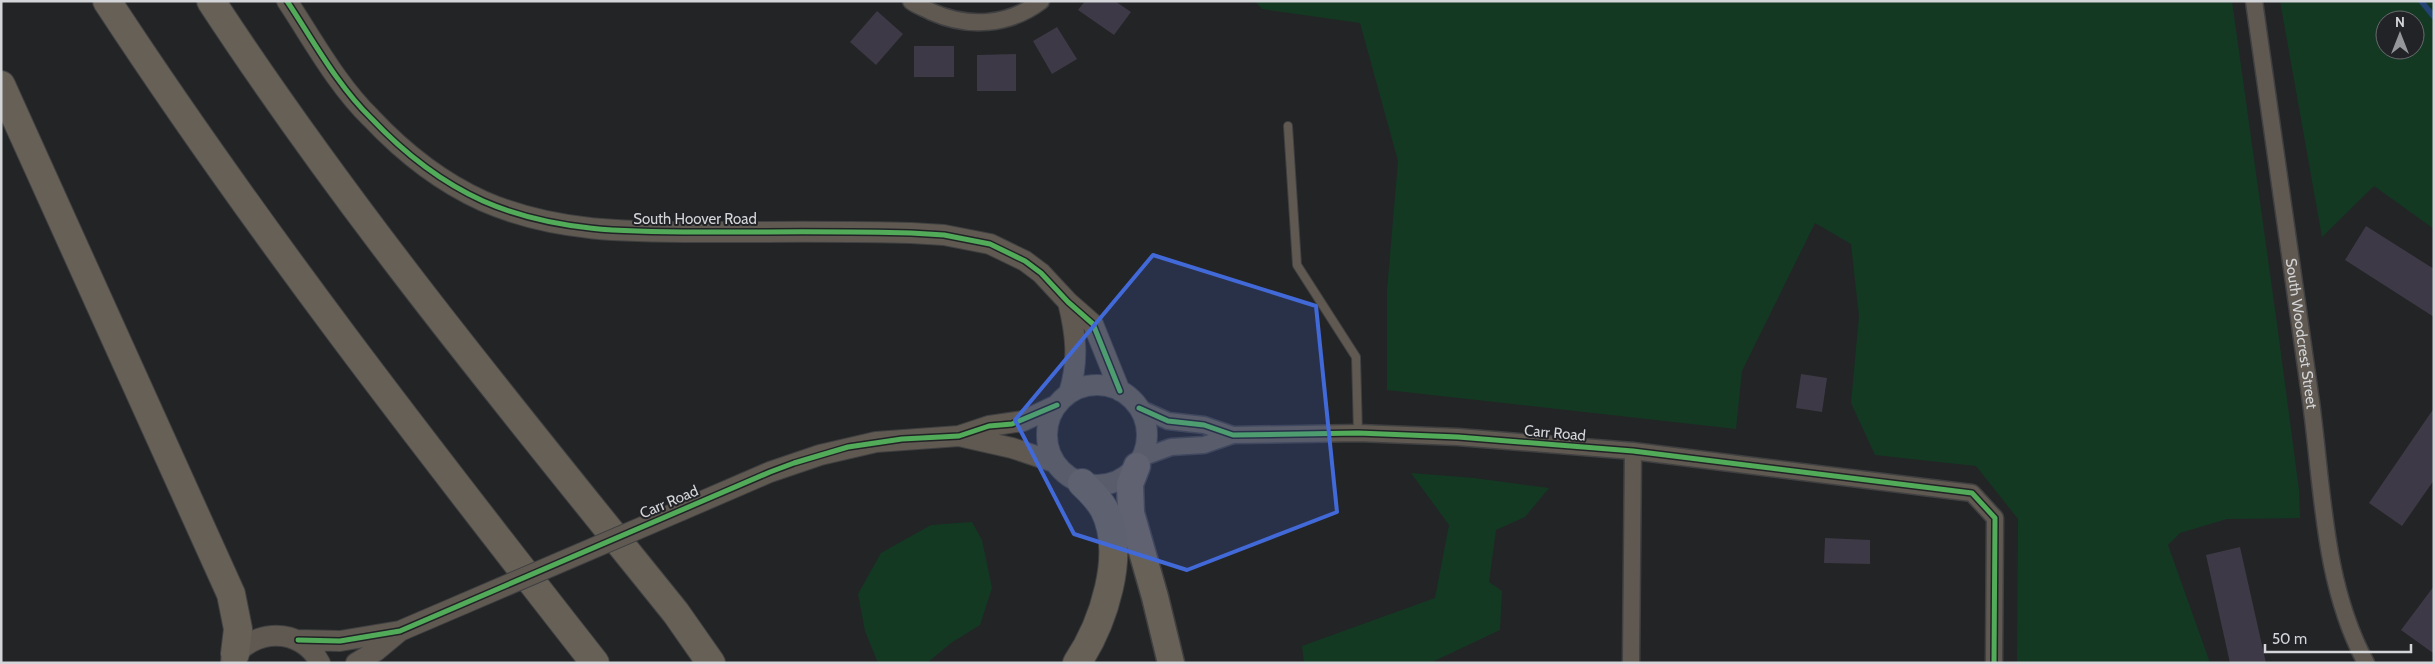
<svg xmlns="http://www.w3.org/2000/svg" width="2435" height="664" viewBox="0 0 2435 664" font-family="Cabin,sans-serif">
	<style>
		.green { fill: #143923; fill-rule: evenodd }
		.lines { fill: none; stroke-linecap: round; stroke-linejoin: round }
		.stream { stroke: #234276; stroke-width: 5.5 }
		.building { fill: #3e3946 }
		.service-casing { stroke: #404042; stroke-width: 10 }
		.minor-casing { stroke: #404042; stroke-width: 19 }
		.tertiary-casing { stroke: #404042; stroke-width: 22 }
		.trunk-casing { stroke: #404042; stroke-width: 29 }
		.motorway-casing { stroke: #404042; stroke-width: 30 }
		.service { stroke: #5f5951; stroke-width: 8 }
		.minor { stroke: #5f5951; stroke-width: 16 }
		.tertiary { stroke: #5f5951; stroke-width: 20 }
		.trunk { stroke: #686158; stroke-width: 26 }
		.motorway { stroke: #666057; stroke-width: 28 }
		.tertiary-bridge-casing { stroke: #404042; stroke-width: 22; stroke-linecap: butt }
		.tertiary-bridge { stroke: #5f5951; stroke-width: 20 }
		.cycleway-casing { stroke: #222327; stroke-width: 8 }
		.cycleway { stroke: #51ab58; stroke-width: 5 }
		.marked { fill: #4269d8; fill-opacity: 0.2; stroke: #4269d8; stroke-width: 4; stroke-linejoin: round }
		.labels { text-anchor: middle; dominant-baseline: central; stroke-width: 4; stroke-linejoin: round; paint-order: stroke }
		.street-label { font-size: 15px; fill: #d4d5d8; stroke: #222327 }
	</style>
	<rect width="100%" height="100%" fill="#232426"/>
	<!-- green -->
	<path class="green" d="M1255,1h977l46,330 21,159 1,28 -73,1 -47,14 -12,12 42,118h-193l1,-144 -42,-53 -101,-11 -24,-52 8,-87 -8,-72 -36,-21 -73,148 -6,58 -349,-39v-99l11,-130 -38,-138 -98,-14z
		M2280,1h154v228l-60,-43 -52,51zM2385,20h30v30h-30z
		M1411,473l63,5 75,10 -24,29 -29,13 -7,52 13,9 -2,39 -70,33h-126l-2,-17 133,-48 14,-73z
		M972,522l10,18 10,48 -12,37 -29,18 -24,20h-49l-13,-32 -7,-37 23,-41 50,-28z"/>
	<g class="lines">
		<!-- stream -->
		<path class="stream" d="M2421,1l13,16"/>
	</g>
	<!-- building -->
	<path class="building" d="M1085,1h30l16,11 -17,23 -36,-25z
		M877,11l26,23 -27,31 -26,-23z
		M1057,27l20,32 -25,15 -19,-33z
		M914,46h40v31h-40z
		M1016,54v37h-39v-36z
		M2366,226l68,43v48l-89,-57z
		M1801,374l26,4 -5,34 -26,-4z
		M2434,408v72l-32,46 -33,-23z
		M1825,538l45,2v24l-46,-1z
		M2240,547l26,116h-36l-24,-108z
		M2434,586v66l-1,1 -32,-23z"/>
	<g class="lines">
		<!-- service casing -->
		<g class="service-casing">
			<path id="service" d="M1288,126l9,139 59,92 2,76"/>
		</g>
		<!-- minor casing -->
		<g class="minor-casing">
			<g id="minor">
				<path d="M911,1c6,5 14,7 21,11 36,16 76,14 109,-11"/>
				<path id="s1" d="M2254,1c19,134 38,267 57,401 12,88 12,181 55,261"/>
				<path d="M1139,408l29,13 36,4 29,10 125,-2 100,4 175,14 339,42 23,25 -1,145"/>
				<path d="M1141,458l30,-11 33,-2 29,-10"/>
				<path d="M1631,663l2,-212"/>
			</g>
		</g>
		<!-- tertiary casing -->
		<g class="tertiary-casing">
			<path id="tertiary" d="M287,1c26,39 50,84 84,117 31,33 70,64 112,83 75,33 154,31 235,31 64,0 128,-1 193,1l33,2 46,9 35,17 16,12 27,29 25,22 27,67
				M1068,302c8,32 11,59 1,91
				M1047 435a50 50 0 1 1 100 0a50 50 0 1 1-100 0Z
				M959,436l53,12 42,14
				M682,510l88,-38 50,-17 56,-13 83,-6 30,-10 34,-5 34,-16
				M298,640l42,1 60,-10 63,-27
				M231,661c21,-33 70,-35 89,2
				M356,663l20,-12 24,-20"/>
		</g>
		<!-- trunk casing -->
		<g class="trunk-casing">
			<path id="trunk" d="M1137,466l-7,18 1,29 24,84 16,66"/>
		</g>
		<!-- motorway casing -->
		<g class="motorway-casing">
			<path id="motorway" d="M107,1c150,229 319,446 488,662
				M211,1c141,215 304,412 465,612l35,50
				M1,85l230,509 7,35 -3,25
				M1077,663c26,-39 50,-109 27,-154 -6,-11 -14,-18 -22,-26"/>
		</g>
		<!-- service -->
		<use href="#service" class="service"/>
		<!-- minor -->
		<use href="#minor" class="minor"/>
		<!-- tertiary -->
		<use href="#tertiary" class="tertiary"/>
		<!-- trunk -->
		<use href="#trunk" class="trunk"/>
		<!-- motorway -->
		<use href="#motorway" class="motorway"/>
		<!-- tertiary-bridge casing -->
		<g class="tertiary-bridge-casing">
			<path id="tertiary-bridge" d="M463,604l219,-94"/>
		</g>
		<!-- tertiary-bridge -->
		<use href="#tertiary-bridge" class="tertiary-bridge"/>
		<!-- cycleway casing -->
		<g class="cycleway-casing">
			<path id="cycleway" d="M287,1c26,39 50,84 84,117 31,33 70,64 112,83 75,33 154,31 235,31 64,0 128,-1 193,1l33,2 46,9 35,17 16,12 27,29 25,22 27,67
				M1139,408l29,13 36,4 29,10 125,-2 100,4 175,14 339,42 23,25 -1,145
				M298,640l42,1 60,-10 370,-159 24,-9 54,-16 54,-8 57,-3 30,-10 23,-2 45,-19"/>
		</g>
		<!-- cycleway -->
		<use href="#cycleway" class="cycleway"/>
	</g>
	<!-- marked area -->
	<path class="marked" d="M1153,255l163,51 21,206 -150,58 -113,-36 -59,-114z"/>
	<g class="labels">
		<!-- street labels -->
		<g class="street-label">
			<text x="695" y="219">South Hoover Road</text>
			<text stroke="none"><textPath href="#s1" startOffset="336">South Woodcrest Street</textPath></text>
			<text transform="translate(1555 433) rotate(5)">Carr Road</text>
			<text transform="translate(669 502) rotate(-23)">Carr Road</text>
		</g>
	</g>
	<!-- border -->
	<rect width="2435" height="664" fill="none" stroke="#d4d5d8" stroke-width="5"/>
	<!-- north arrow -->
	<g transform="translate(2400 35)"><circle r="24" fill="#222327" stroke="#696a6e"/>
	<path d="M0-4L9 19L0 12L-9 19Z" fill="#96979a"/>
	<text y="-8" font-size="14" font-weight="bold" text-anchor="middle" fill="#d4d5d8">N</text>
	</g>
	<!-- scale -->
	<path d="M2265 644v8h146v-8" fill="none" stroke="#d4d5d8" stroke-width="2.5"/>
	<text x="2272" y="644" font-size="15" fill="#d4d5d8" stroke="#222327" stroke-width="4" paint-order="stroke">50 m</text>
</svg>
